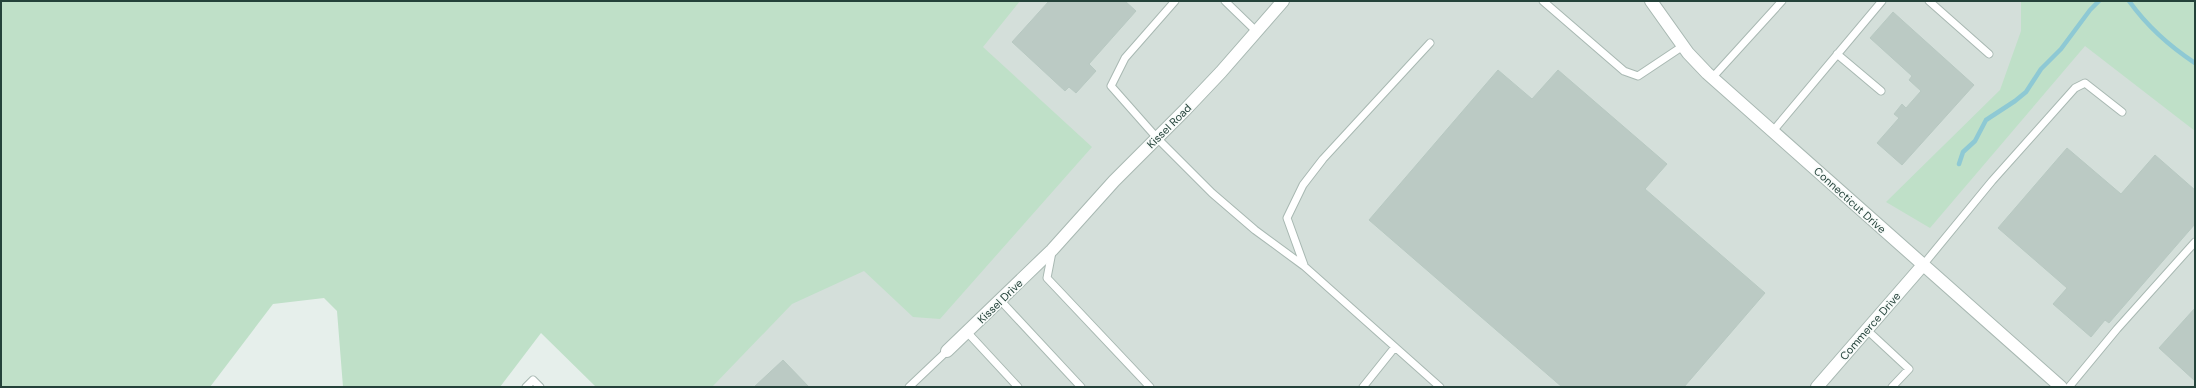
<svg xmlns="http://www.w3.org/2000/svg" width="2196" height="388" viewBox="0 0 2196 388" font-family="'DM Sans',sans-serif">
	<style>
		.built { fill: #d4dfda }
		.green { fill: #bfe0c8 }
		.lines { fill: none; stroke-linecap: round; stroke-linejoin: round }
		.stream { stroke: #8ec9d4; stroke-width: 4.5 }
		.building { fill: #bbcac4; stroke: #b8c9c2 }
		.service-casing { stroke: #a8b8b2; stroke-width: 9 }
		.minor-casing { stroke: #a8b8b2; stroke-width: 14 }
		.service { stroke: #fff; stroke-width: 7 }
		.minor { stroke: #fff; stroke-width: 12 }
		.labels { text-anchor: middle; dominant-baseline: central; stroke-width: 3; stroke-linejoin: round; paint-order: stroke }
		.street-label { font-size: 11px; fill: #24423a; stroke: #f7fbf9 }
	</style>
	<rect width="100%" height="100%" fill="#e6efeb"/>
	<!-- built -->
	<path class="built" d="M845,1h1350v386h-1570z"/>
	<!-- green -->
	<path class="green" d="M1,1h1019l-37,46 109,100 -152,172 -27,-2 -49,-46 -72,33 -80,83h-116l-55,-54 -41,54h-157l-6,-76 -13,-13 -51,6 -63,83h-209z
		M2021,1h174v130l-110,-85 -155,182 -44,-26 114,-112 21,-59z"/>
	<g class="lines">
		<!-- stream -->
		<path class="stream" d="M2129,1c18,25 40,45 66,62
			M1959,164l4,-12 12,-11 11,-21 29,-19 11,-9 15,-23 20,-20 29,-39 9,-9"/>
	</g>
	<!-- building -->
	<path class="building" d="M1049,1h76l11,10 -47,53 7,7 -20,22 -7,-6 -4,4 -53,-49z
		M1893,12l81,73 -72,80 -25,-22 22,-25 -5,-4 8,-10 4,4 15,-17 -12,-11 3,-4 -42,-38z
		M1498,70l34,29 26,-29 109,94 -22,25 120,104 -81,94h-122l-193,-167z
		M2067,148l54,46 34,-39 40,35v34l-86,99 -4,-3 -14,17 -38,-33 14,-16 -69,-60z
		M2195,308v73l-36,-33z
		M783,360l26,27h-55z"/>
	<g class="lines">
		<!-- service casing -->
		<g class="service-casing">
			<path id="service" d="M1175,1l-50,57 -14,28 46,52 55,55 43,37 49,36 136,121
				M1225,1l32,31
				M1543,1l81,70 14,5 45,-30
				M1929,1l60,53
				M1837,54l44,37
				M1712,78l70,-77
				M1773,131l109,-130
				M1052,252l-5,26 103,109
				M1304,265l-17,-47 16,-33 20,-26 107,-116
				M1923,265l69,-84 83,-93 10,-5 37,29
				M1001,301l80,86
				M1867,330l42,39 -17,18
				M967,332l51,55
				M526,387l7,-7 7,7
				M909,387l38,-36
				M1363,387l32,-40
				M2069,387l48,-58 78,-87"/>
		</g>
		<!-- minor casing -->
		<g class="minor-casing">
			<path id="minor" d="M1651,1l37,52 19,20 354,314
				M947,351l105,-101 62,-69 71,-71 36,-38 62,-71
				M1817,387l106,-122"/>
		</g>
		<!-- service -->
		<use href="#service" class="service"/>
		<!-- minor -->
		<use href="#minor" class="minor"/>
	</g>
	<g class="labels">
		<!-- street labels -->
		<g class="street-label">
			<text transform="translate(1169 126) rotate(-45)">Kissel Road</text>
			<text transform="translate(1850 200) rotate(42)">Connecticut Drive</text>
			<text transform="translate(1000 301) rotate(-44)">Kissel Drive</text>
			<text transform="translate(1870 326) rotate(-49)">Commerce Drive</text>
		</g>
	</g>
	<!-- border -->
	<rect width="2196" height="388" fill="none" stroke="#24423a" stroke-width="4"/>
</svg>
